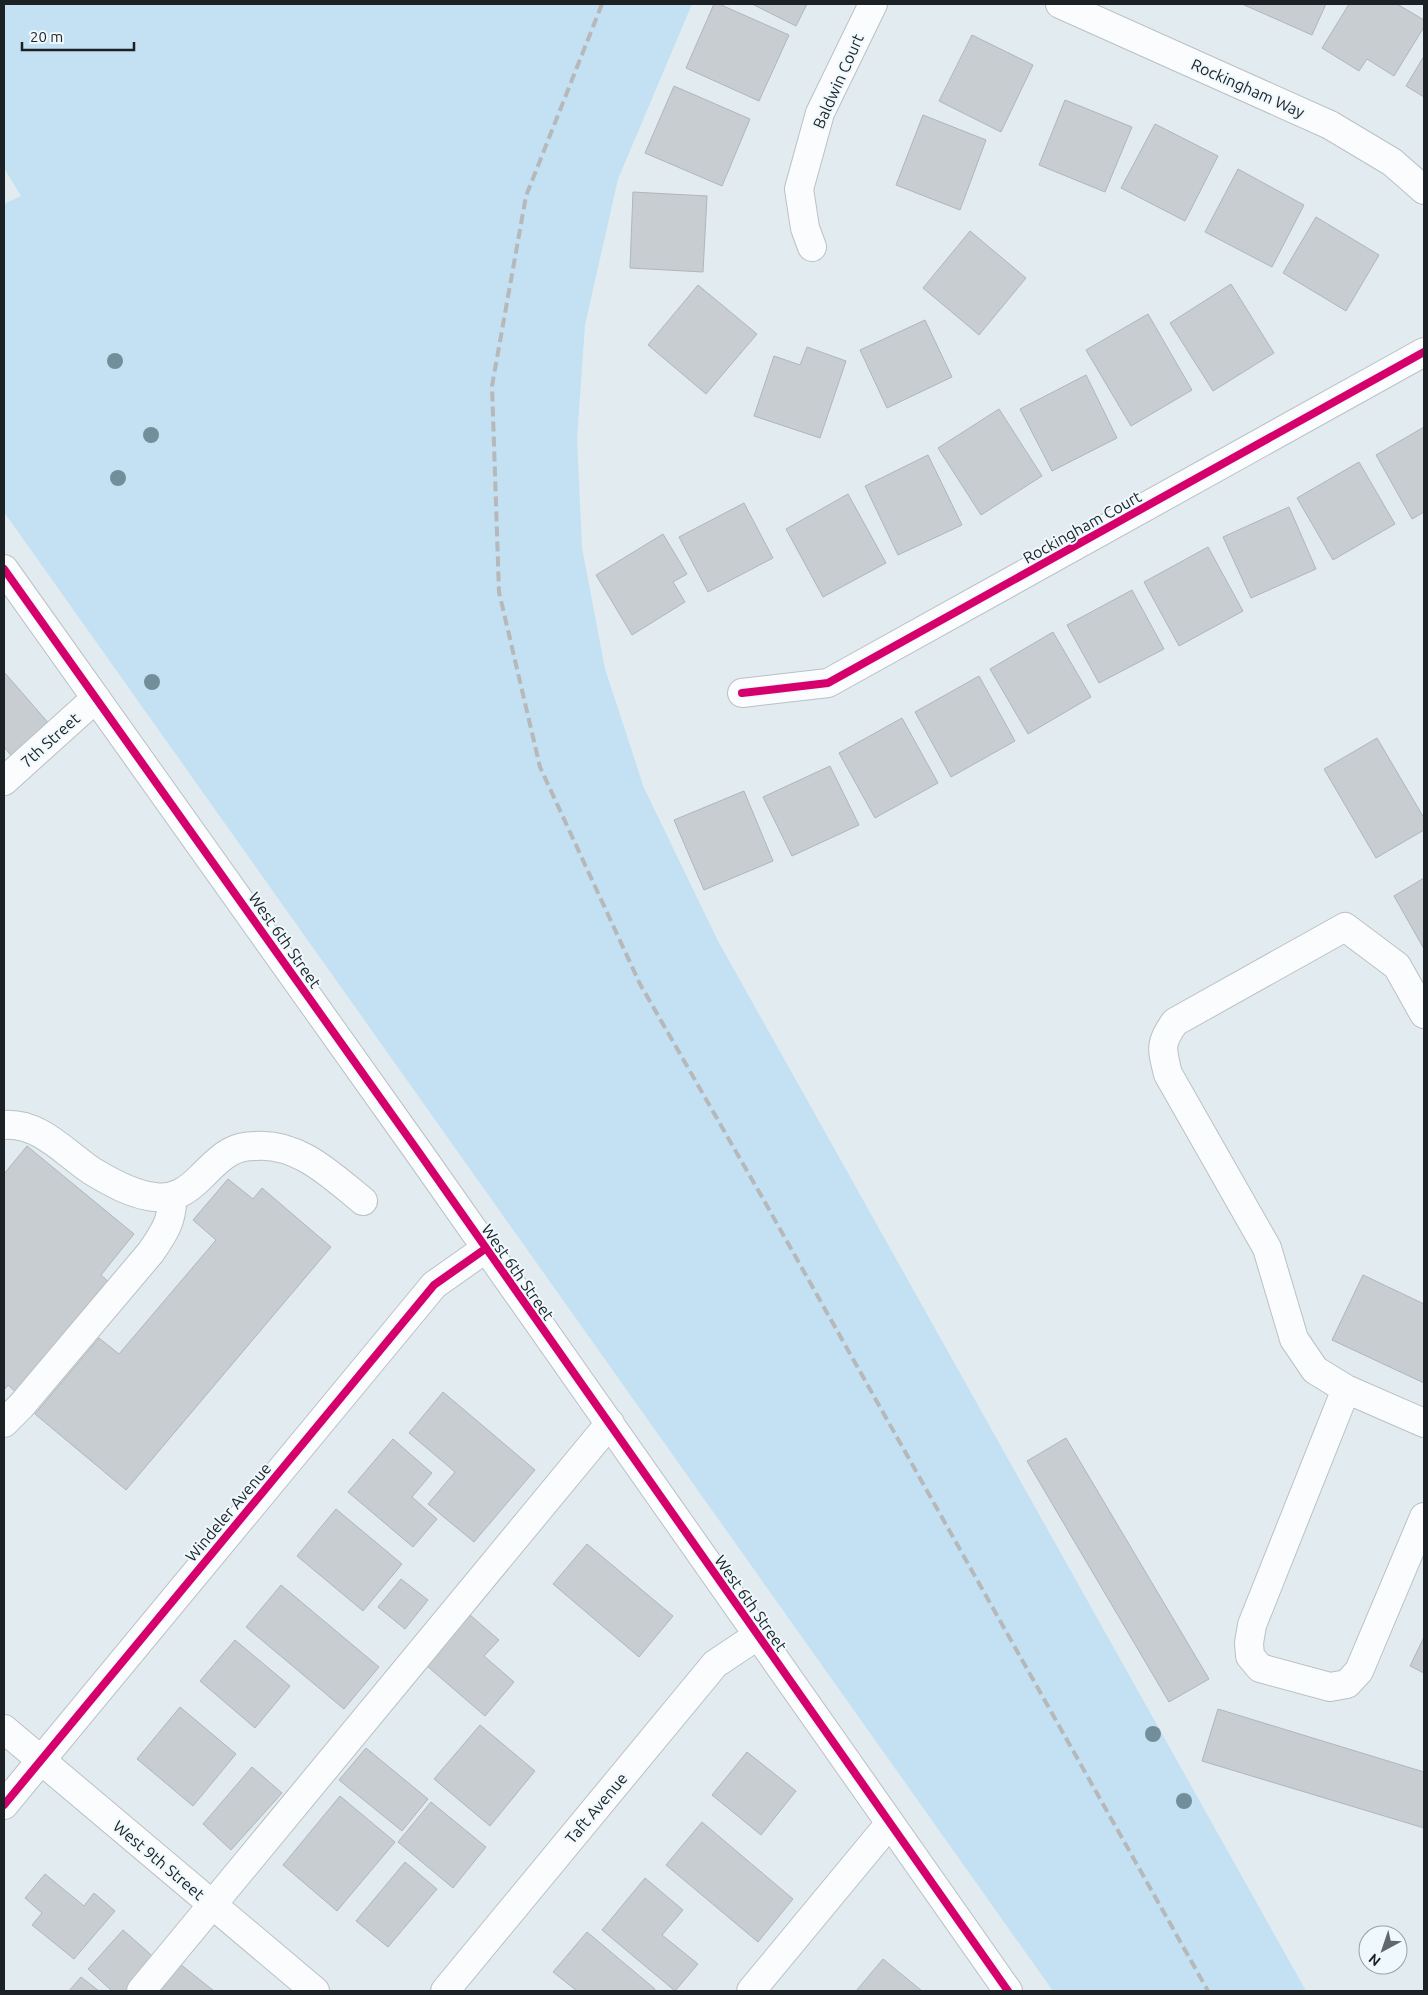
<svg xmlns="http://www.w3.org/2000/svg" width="1428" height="1995" viewBox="0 0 1428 1995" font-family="Ubuntu,sans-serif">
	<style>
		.green { fill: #c3e1f2 }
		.building { fill: #c7cdd1; stroke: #b0b6ba }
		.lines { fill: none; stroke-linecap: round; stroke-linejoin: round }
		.minor-casing { stroke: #bac1c5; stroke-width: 30 }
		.minor { stroke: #fbfcfd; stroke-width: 28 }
		.rail { stroke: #b6b8b9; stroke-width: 4; stroke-dasharray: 10 5; stroke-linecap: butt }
		.cycleway-casing { stroke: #eef8fd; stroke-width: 11 }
		.cycleway { stroke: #d6006c; stroke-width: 8 }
		.tree { fill: #728e9b }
		.labels { text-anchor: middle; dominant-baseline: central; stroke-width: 4; stroke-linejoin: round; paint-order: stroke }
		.street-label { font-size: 16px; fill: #1b2124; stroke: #eef8fd }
	</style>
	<rect width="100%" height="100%" fill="#e2ebef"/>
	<!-- green -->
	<path class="green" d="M4,4h688l-74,175 -33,146 -8,113 5,110 23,121 39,119 74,153 588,1050h-253l-1049,-1479v-308l17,-8 -17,-28z"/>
	<!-- building -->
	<path class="building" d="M714,4h5l70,31 -30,66 -73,-33z
		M752,4h55l-11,22z
		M1242,4h84l-14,31z
		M1349,4h48l27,16v7l-30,49 -27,-17 -8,12 -37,-23z
		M972,35l61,30 -32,67 -62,-31z
		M1424,56v41l-18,-11z
		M674,86l76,33 -28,67 -77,-33z
		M1065,100l67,27 -27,65 -66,-27z
		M923,115l63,25 -26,70 -64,-25z
		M1155,124l63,32 -33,65 -64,-33z
		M1238,169l66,36 -32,62 -67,-35z
		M633,192l74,4 -4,76 -73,-4z
		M1316,217l63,38 -33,56 -63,-38z
		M970,231l56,47 -47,57 -56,-47z
		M1231,284l43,69 -61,38 -43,-68z
		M698,285l59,49 -51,60 -58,-49z
		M1148,314l44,76 -61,36 -45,-76z
		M925,320l27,57 -65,31 -27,-58z
		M807,347l39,14 -26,77 -66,-22 20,-60 26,9z
		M1086,375l31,63 -65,33 -32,-62z
		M999,409l43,67 -61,39 -43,-67z
		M1424,427v85l-12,7 -36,-64z
		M928,455l34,70 -64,30 -33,-69z
		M1359,462l36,62 -62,36 -36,-62z
		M848,494l38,69 -63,34 -37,-68z
		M744,503l29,55 -65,34 -29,-55z
		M1289,507l27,62 -65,29 -28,-61z
		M663,534l24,40 -14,8 12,20 -53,33 -36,-60z
		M1208,547l35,64 -64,35 -35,-64z
		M1132,590l32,59 -65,34 -32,-58z
		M1053,632l38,65 -63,37 -38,-65z
		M4,672l47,54 -37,33 -10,-12z
		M979,676l36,65 -64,36 -36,-65z
		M902,718l36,65 -63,35 -36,-65z
		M1377,738l47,80v12l-48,28 -52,-89z
		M830,766l29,59 -67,31 -29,-59z
		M744,791l29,70 -69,29 -30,-70z
		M1424,878v71l-30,-53z
		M27,1146l107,88 -33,41 10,9 -92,111 -11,-10 -4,5v-216z
		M228,1179l25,20 9,-11 69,59 -205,243 -91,-76 64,-76 20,16 97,-114 -23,-20z
		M1363,1275l61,29v79l-92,-43z
		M443,1392l92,78 -61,72 -46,-38 27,-32 -46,-39z
		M1066,1438l143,241 -40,23 -142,-241z
		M393,1439l39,34 -20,24 25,22 -24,28 -65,-55z
		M336,1509l66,55 -39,47 -66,-55z
		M587,1544l86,72 -34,41 -86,-73z
		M401,1579l27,21 -23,29 -27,-22z
		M281,1585l98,82 -35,42 -98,-82z
		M470,1615l29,25 -15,16 30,26 -29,34 -58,-50z
		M1424,1637v36l-14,-7z
		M235,1640l55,46 -35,42 -55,-47z
		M180,1707l56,47 -43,52 -56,-47z
		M1218,1709l206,63v56l-222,-67z
		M480,1725l55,46 -45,55 -56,-47z
		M366,1748l62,51 -26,32 -63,-51z
		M747,1752l49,39 -35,44 -49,-40z
		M252,1767l30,26 -51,57 -28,-26z
		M340,1796l55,46 -58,69 -54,-46z
		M431,1802l55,45 -33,41 -55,-46z
		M702,1822l91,77 -35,43 -92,-77z
		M405,1862l32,27 -49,58 -32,-26z
		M45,1874l39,32 10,-13 21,18 -41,48 -42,-34 10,-12 -17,-15z
		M645,1878l38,32 -21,25 36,29 -23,27 -73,-61z
		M123,1930l35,31 -28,30h-18l-24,-22z
		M587,1932l68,57 -1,2h-77l-24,-19z
		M883,1959l39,32h-66z
		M180,1964l34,27h-56z
		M81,1977l18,14h-30z"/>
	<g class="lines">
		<!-- minor casing -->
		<g class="minor-casing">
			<path id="minor" d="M1060,4l270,121 62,37 32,28
				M812,247l-7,-19 -6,-39 21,-76 53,-109
				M4,569l416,585 588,837
				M742,693l86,-10 596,-331
				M4,781l92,-83
				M1424,1014l-27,-48 -52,-39 -170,95c-16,22 -13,27 -7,52l99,174 27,91 21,31 31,19 78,34
				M4,1125c35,-3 61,28 88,46 18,11 41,24 63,26 19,3 33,-7 46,-20 9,-9 18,-19 29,-25 7,-4 17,-6 25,-6 43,-4 77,30 108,55
				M1346,1389l-94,236 -3,18 1,13 10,12 70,19 17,-3 12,-13 65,-154
				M4,1423l17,-17 130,-154c13,-19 22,-32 21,-55
				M4,1729l311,262
				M4,1805l430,-520 51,-36
				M141,1991l469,-568
				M445,1991l270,-327 42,-28
				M751,1991l139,-168"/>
		</g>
		<!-- minor -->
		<use href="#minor" class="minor"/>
		<!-- rail -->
		<path class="rail" d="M602,4l-76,192 -34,190 7,206 41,175 100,217 122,213 446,794"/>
		<!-- cycleway casing -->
		<g class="cycleway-casing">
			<path id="cycleway" d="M4,569l416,585 588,837
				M742,693l86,-10 596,-331
				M4,1805l430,-520 51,-36"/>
		</g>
		<!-- cycleway -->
		<use href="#cycleway" class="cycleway"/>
	</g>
	<!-- trees -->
	<g class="tree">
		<circle cx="115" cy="361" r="8"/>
		<circle cx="151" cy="435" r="8"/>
		<circle cx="118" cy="478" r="8"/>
		<circle cx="152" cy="682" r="8"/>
		<circle cx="1153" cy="1734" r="8"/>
		<circle cx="1184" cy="1801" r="8"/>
	</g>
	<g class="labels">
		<!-- street labels -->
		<g class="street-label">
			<text transform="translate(838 81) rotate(-66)">Baldwin Court</text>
			<text transform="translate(1248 88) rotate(24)">Rockingham Way</text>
			<text transform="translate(1082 527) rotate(-29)">Rockingham Court</text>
			<text transform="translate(50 740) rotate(-42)">7th Street</text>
			<text transform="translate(285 940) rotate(55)">West 6th Street</text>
			<text transform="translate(518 1272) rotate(55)">West 6th Street</text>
			<text transform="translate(228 1512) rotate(-50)">Windeler Avenue</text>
			<text transform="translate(751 1603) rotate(55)">West 6th Street</text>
			<text transform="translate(596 1808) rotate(-50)">Taft Avenue</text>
			<text transform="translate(159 1860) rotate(40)">West 9th Street</text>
		</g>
	</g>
	<!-- border -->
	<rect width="1428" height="1995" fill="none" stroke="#1b2124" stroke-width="10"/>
	<!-- north arrow -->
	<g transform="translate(1383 1950) rotate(220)"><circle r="24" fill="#eef8fd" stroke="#9aa2a6"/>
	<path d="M0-4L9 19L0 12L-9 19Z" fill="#61686b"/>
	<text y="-8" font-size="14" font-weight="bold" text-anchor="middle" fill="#1b2124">N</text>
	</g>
	<!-- scale -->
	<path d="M22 42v8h112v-8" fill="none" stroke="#1b2124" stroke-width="2.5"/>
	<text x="30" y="42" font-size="15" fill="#1b2124" stroke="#eef8fd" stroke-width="4" paint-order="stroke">20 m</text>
</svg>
